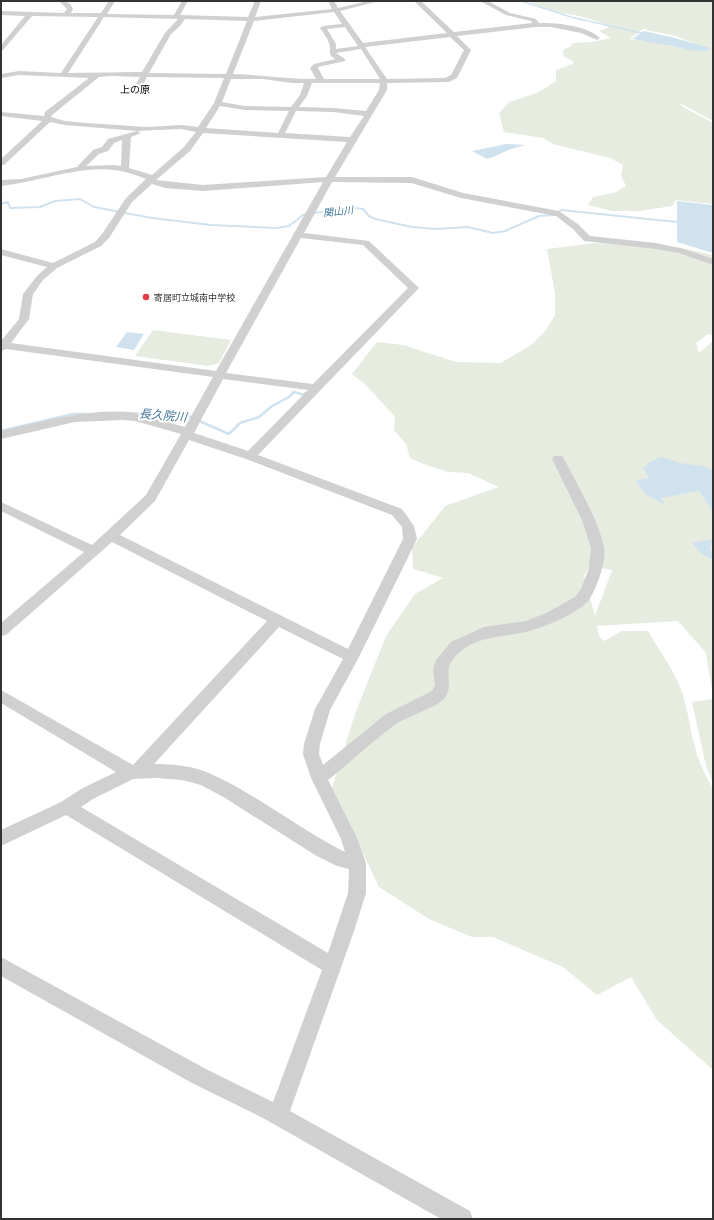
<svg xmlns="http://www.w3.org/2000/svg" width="714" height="1220" viewBox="0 0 714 1220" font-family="'Noto Sans','Noto Sans JP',sans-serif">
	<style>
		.green { fill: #e6ecdf; fill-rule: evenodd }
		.water { fill: #cfe2ee }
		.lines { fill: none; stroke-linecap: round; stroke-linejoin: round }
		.stream-far2 { stroke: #cfe2ee; stroke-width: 1.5 }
		.stream-far1 { stroke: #cfe2ee; stroke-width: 2 }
		.stream { stroke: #cfe2ee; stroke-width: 2.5 }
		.minor { fill: #d0d0d0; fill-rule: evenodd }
		.poi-dot { fill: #e63946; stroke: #fff; stroke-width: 1.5 }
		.labels { text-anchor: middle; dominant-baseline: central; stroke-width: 4; stroke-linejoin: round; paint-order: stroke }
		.far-poi-label { font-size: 9px; fill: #333; stroke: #fff; text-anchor: start }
		.far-neighbourhood-label { font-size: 10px; fill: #000; stroke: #fff }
		.far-water-label { font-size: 10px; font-style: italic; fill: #3f7597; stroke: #fff }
		.water-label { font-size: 12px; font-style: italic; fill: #3f7597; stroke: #fff }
	</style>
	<rect width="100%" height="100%" fill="#fff"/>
	<!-- green -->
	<path class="green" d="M528,1h185v120l-33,-18 3,4 30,16v81l-37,-4 -4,6 -32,5h-28l-24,-6 5,-8 21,-4 12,-7 -5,-11 2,-10 -13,-7 -57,-14 -10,-6 -39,-6 -5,-19 10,-11 28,-9 19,-12v-11l17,-6v-3l-9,-4 -1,-7 8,-4 2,-3 20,-1 18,-4 -12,-7 9,-3 -2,-4 -27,-8 -31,-6zM645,28l1,2 30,6 17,7 -10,6 -33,-8h-7l-14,-2z
		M594,243l83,4 36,8v80l-5,-1 -12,9 3,10 14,-12v355l-7,-43 -28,-32 -81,5 2,10 5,5 18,-10h26c10,18 24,36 32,56 8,19 9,40 15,60 3,14 11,29 18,42v281l-56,-50 -26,-43 -34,18 -34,-28 -70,-30h-21l-43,-18 -50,-32 -47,-99 23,-74 31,-78 29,-42 28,-16 -30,-9 -1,-21 33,-42 54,-19 -31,-14 -19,-1 -23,-7 -16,-7 -4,-14 -12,-14 1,-13 -29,-32 -14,-11 25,-32 26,3 53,17 45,1 30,-18 15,-15 9,-15v-22l-8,-44zM590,566l22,4 -17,46 -11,-40z
		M153,330l78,10 -12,23 -11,3 -73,-10z
		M713,699v84l-7,-17 -14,-64z"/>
	<!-- water -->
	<path class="water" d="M644,31l31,7 35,10 -4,3 -18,-1 -16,-4 -40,-7z
		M506,144l19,1 -17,5 -12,6 -9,3 -15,-8z
		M677,201l36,4v48l-36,-11z
		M127,332l17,2 -10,16 -18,-3z
		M661,457l19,6 27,4 5,4 1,41 -14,-21 -38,7 4,7 -20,-11 -9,-14 13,-2 -6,-10 7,-6z
		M713,539l-3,9 3,5v7l-11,-6 -10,-11z"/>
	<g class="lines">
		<!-- stream-far2 -->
		<path class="stream-far2" d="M521,1l50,16 74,17"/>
		<!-- stream-far1 -->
		<path class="stream-far1" d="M1,204l7,-2 2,6 30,-1 15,-6 25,-2 14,8 58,11 59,7 65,3 13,-2 14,-11 4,-1
			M313,213l42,-5 8,1 6,7 6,3 37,8 25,2 31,-2 25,6 12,-2 34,-15 16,-1 6,-5 116,12"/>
		<!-- stream -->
		<path class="stream" d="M126,413l62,3 41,18 11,-11 19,-6 13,-11 17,-9 5,-5 10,3 1,-2
			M1,431l72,-17h13"/>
		<!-- minor -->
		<path class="minor" d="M59,1c7,0 11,1 14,8l-2,4h30l8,-12h6l-8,13 67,1 8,-14h6l-8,14 68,2 7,-16h6l-6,16 77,-8 -4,-8h6l4,7 30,-7h11l-39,10 23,32 84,-10 -33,-32h7l33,31 78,-9 -1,-2 -25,-6 -26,-14h8l22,12 26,6 3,4c18,0 47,2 61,15l-3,2 -16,-7 -30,-6h-15l-79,9 14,14 -14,28 -8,4 -62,1v7l-52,87h77l51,16 96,18 20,14 11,11 66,7 28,6 29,10v6l-34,-12 -23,-4 -72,-8 -11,-12 -17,-13 -95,-18 -50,-15 -79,-1 -28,51 65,8 50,47 -161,167 144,54 12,17 3,13 -58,118 -29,53 -10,34 -1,10 4,11 63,-51 46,-23 3,-6 -2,-16 3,-9 15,-18 33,-15 42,-6 20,-8 29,-16 6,-8 8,-21 2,-20 -9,-28 -30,-61 2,-3h8l2,3c14,28 33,57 40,88 3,13 -9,50 -20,58 -13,11 -38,21 -54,26 -23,6 -50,4 -69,20 -24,19 -4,32 -17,48 -7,8 -38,18 -48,25 -24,17 -45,38 -68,56l29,58 9,25v30l-12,38 -64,180 180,100 3,8h-32l-178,-101 -71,-35 -191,-107v-19l205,112 67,33 49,-132 -256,-155 -65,31v-16l60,-28 20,-13 35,-17 -115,-69v-13l132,75 134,-144 -155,-79 -106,93 -5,1v-13l83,-71 -83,-41v-9l91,43 54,-50 35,-61 -46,-13 -12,-1 -48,2 -74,17v-8c41,-9 91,-24 133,-18 17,3 34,10 51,14l28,-50 -207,-28 -5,2v-10l18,-22 4,-25 14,-18 10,-9 -46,-12v-6l52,14 42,-21 7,-8 24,-36 20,-19c-10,-4 -21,-8 -32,-9 -35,-4 -77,12 -113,16v-6l20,-1 56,-12 16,-17 9,-3 6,-8 29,-8 -72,-6 -15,-3 -46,43h-3v-6l41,-38 -41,-5v-4l43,4 1,-4 44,-34 -70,-3 -18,3v-4l18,-3 42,2 37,-56 -66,-1 -29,34 -2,1v-6l24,-29 -24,-1v-4l63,2 3,-4zM334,12l8,12 -19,2 -3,2c3,5 7,9 9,15 3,7 -3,12 7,16l-22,5 -4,4 6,11c-28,0 -55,-4 -83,-5l21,-53zM104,17l74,2 -13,14 -23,39 -74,1zM185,19l62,2 -21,53 -77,-1 22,-39 9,-8zM345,27l13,19 -22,3v-5l-9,-15zM450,37l14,13 -13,25 -6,3 -58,1 -22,-32zM361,49l19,30h-56l-6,-11v-1l27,-6v-2l-9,-6zM111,76l29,1 -5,8 4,2h3l5,-10 77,1 -10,25 -16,24 -17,-2 -34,2 -61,-4 -21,-2 -14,-4 1,-2 47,-38zM231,79h32l29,4h12l-4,12 -9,12 -46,-1 -23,-4zM312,83h68l-1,7 -13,21 -33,-3 -34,-1 8,-11zM220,106l25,4 44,1 -11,22 -72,-5zM296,111l37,1 31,4 -14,21 -65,-4zM181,129l15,3 -12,15 -32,28 -23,-7 2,-31 10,-4 -4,-2zM203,133l144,9 -21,35 -123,8 -47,-5 34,-29zM122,140l-1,26 -7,-1 -28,1 13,-12 9,-3 6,-8zM323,182l-107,189 -205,-28 18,-24 4,-25 10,-14 14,-12 44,-22 8,-8 23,-36 20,-18 13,4 38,3zM301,238l62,7 45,43 -95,96 -87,-11zM223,379l85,11 -60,61 -54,-18zM189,440l57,19 146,56 10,12 1,12 -55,110 -228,-114 35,-34zM279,627l64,32 -28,50 -11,35 -1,10 8,24 30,61 4,13c-46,-23 -87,-57 -134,-78 -17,-8 -38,-10 -57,-10zM156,778l26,2 19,5 24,13 90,57 22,11 12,3 -1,24 -20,60 -247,-146 12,-8 40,-20z"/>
	</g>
	<!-- markers -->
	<circle class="poi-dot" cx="146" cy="297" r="4"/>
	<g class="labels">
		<!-- far-poi labels -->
		<g class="far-poi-label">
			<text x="154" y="297">寄居町立城南中学校</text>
		</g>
		<!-- far-neighbourhood labels -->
		<g class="far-neighbourhood-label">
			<text x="135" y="89">上の原</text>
		</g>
		<!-- far-water labels -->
		<g class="far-water-label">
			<text transform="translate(338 211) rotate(-6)">関山川</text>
		</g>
		<!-- water labels -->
		<g class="water-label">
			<text transform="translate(163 415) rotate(5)">長久院川</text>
		</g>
	</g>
	<!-- border -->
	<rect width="714" height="1220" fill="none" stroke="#333333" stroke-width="4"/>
</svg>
